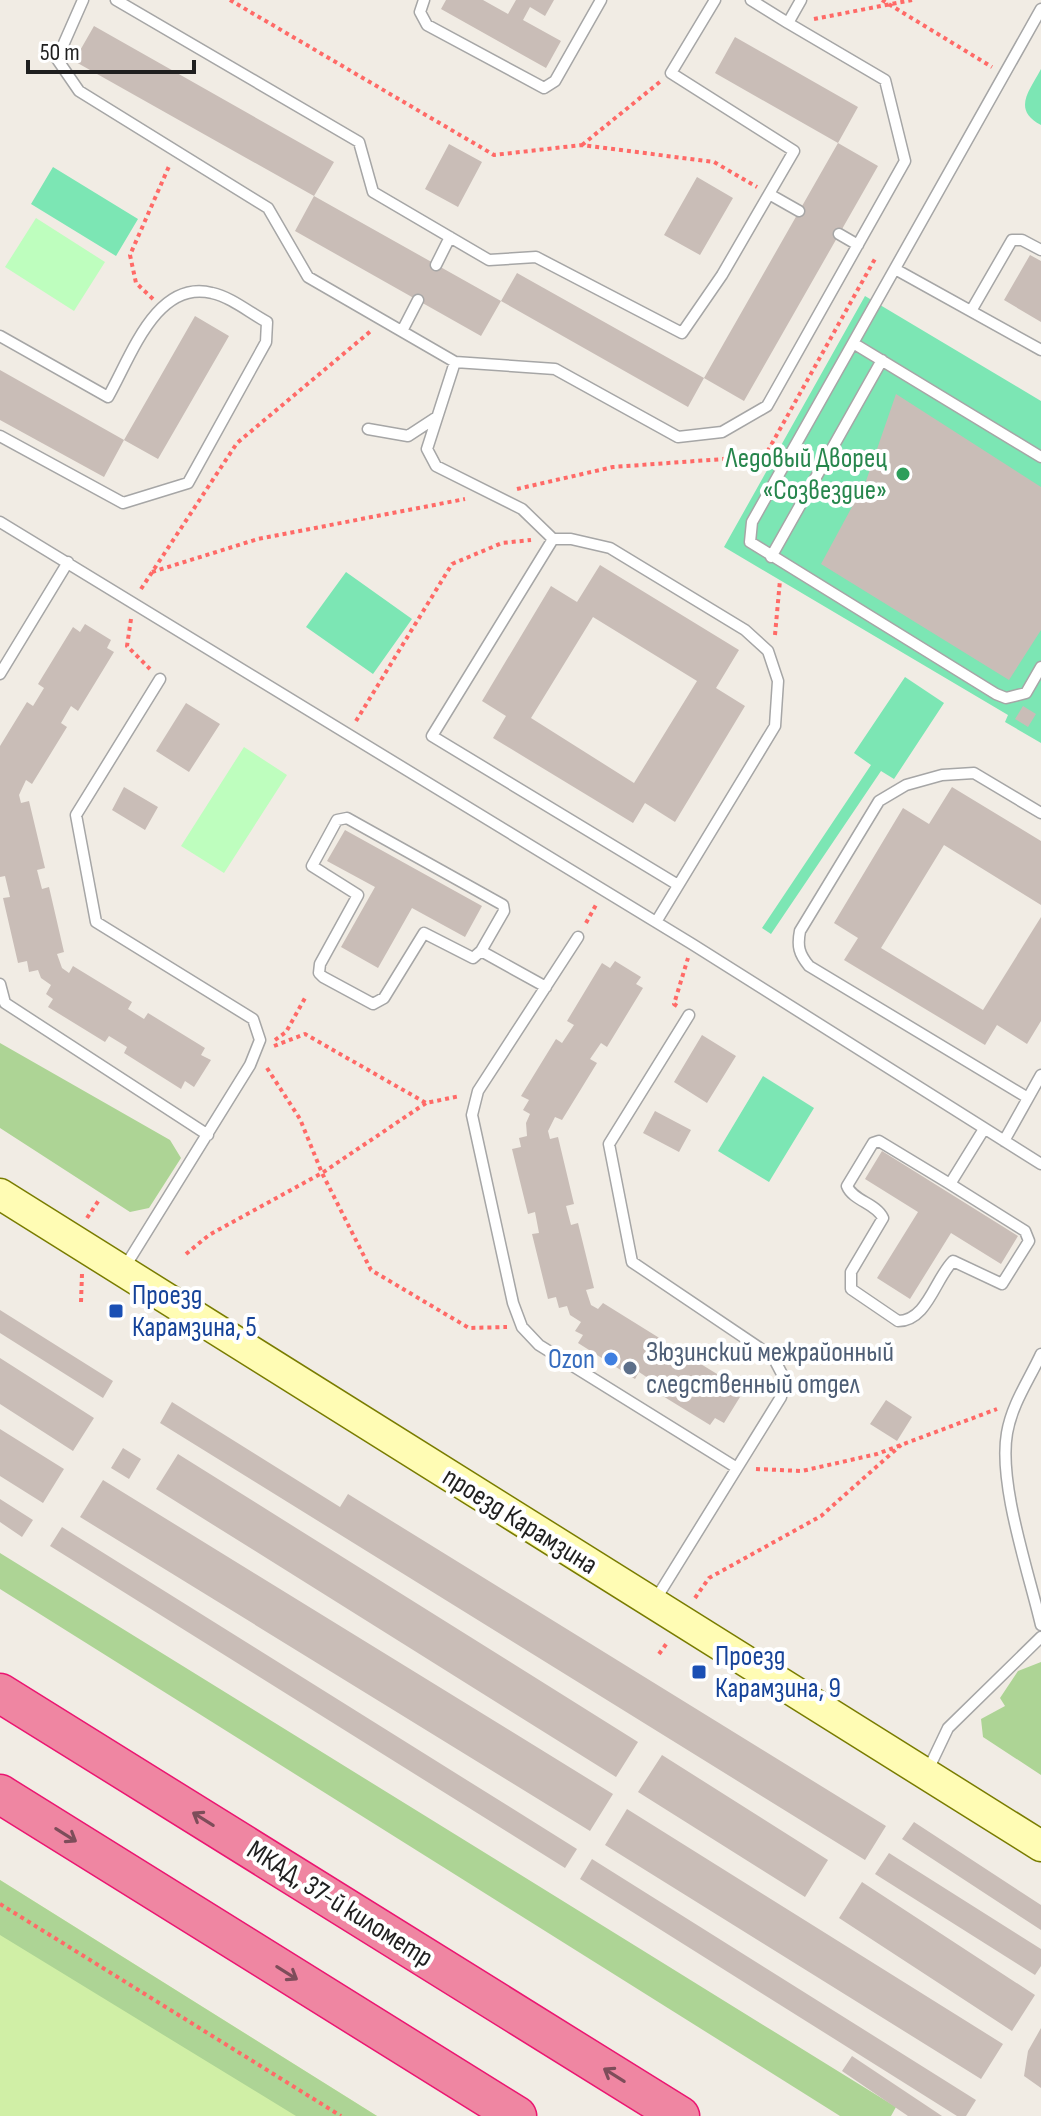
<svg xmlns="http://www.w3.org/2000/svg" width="1041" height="2116" viewBox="0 0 1041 2116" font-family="'Sofia Sans Condensed',sans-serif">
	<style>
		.grass { fill: #d0efa6 }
		.forest { fill: #add495 }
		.park { fill: #befebe }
		.pitch { fill: #7ce6b4 }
		.building { fill: #c9bdb7; fill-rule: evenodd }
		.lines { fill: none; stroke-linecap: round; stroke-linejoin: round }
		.lane-casing { stroke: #a6a6a6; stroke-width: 13 }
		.secondary-casing { stroke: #797c00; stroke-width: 33 }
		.highway-casing { stroke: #eb1671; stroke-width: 41 }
		.path { stroke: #ff6a67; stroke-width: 4; stroke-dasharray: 4 4; stroke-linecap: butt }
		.lane { stroke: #fff; stroke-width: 10 }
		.secondary { stroke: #fffcb4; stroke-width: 30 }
		.highway { stroke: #ef86a2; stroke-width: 38 }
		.oneway { stroke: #7d4d5a }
		.leisure-dot { fill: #2e9e5b; stroke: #fff; stroke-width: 3 }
		.transit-dot { fill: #1a4fb4; stroke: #fff; stroke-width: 3 }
		.shop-dot { fill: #3f7fe0; stroke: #fff; stroke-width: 3 }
		.service-dot { fill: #5c6f8a; stroke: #fff; stroke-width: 3 }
		.labels { text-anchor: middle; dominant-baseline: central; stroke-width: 8; stroke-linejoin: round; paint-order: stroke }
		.leisure-label { font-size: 28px; fill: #27864d; stroke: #fff; text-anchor: end }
		.transit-label { font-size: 28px; fill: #164399; stroke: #fff; text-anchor: start }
		.service-label { font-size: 28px; fill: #4e5e75; stroke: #fff; text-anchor: start }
		.shop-label { font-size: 28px; fill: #366cbe; stroke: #fff; text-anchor: end }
		.street-label { font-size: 28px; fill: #1f1f1f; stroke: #fff }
	</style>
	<rect width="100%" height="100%" fill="#f1ece4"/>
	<!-- grass -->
	<path class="grass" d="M0,1880l377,236h-377z"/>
	<!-- forest -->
	<path class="forest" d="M0,1043l170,97 11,18 -32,50 -19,4 -130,-84z
		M0,1553l896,554 -5,9h-51l-840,-527z
		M1041,1662v113l-58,-38 -2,-18 24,-13 -5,-8 18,-27z
		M0,1880l377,236h-81l-296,-181z"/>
	<!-- park -->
	<path class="park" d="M36,218l69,44 -31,49 -69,-44z
		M244,747l43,28 -63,98 -43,-27z"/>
	<!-- pitch -->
	<path class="pitch" d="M1041,69v56c-29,-16 -12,-33 0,-56z
		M53,167l85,52 -22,37 -85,-52z
		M865,296l176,105v342l-36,-21 3,-7 -284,-168z
		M346,572l66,47 -39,55 -67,-47z
		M905,677l39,26 -50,76 -13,-8 -110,163 -9,-6 109,-163 -17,-12z
		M763,1076l51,32 -45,74 -51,-31z"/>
	<!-- building -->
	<path class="building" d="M446,0h37l25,14 8,-14h38l-9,16 -15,-9 -7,13 38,21 -15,27 -105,-59z
		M94,26l240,136 -20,34 -240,-135z
		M735,37l123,70 -20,36 -123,-70z
		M838,143l40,23 -134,235 -40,-23z
		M449,144l33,18 -24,45 -33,-18z
		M697,177l36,21 -33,57 -36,-20z
		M314,196l187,105 -20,35 -186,-105z
		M1030,255l11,6v61l-37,-22z
		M517,273l187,105 -16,29 -187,-106z
		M195,316l34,20 -71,123 -34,-19z
		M0,370l124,70 -20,37 -104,-57z
		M896,394l145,93v143l-32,50 -188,-116 45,-83z
		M600,565l139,85 -23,38 29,18 -70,116 -30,-19 -12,20 -140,-85 13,-22 -24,-15 69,-115 26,16zM593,617l104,64 -63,102 -103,-65z
		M85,624l26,16 -4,8 7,4 -36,59 -7,-5 -10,17 6,4 -35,57 -6,-4 -7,15 2,8 8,-2 16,67 -8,2 5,19 7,-2 15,65 -7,2 5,14 7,5 4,-7 59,36 -4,7 16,10 4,-6 57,35 -4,7 10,5 -17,27 -9,-6 -4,8 -57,-36 3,-6 -18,-11 -4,6 -57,-35 5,-8 -7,-5 5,-9 -10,-7 -3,-8 -9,2 -2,-11 -9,2 -15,-65 7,-1 -5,-21 -5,1v-131l27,-44 6,4 11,-18 -6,-4 35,-57 7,5z
		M186,703l34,21 -31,48 -33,-21z
		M1023,706l13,8 -8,13 -13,-8z
		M124,787l34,20 -13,23 -33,-20z
		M952,787l89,54v64l-97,-60 -63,103 102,62 58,-93v104l-14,23 -30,-19 -12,20 -141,-85 14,-22 -24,-15 69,-115 26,16z
		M345,830l137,76 -17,31 -53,-29 -34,60 -37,-21 34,-60 -48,-26z
		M615,961l26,16 -5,7 7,4 -36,59 -6,-4 -11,16 7,4 -35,57 -7,-3 -7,14 2,8 8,-2 16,67 -8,2 5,19 7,-2 16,65 -8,2 5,15 7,4 5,-6 58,36 -4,7 17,10 4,-6 57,35 -4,6 9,6 -16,26 -9,-5 -5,7 -57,-35 4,-6 -18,-12 -4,7 -57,-36 5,-8 -8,-4 6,-9 -11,-7 -3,-9 -8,2 -3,-11 -8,2 -16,-65 7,-1 -4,-21 -7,2 -16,-65 9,-2 -2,-9 8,-2 -1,-13 4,-9 -7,-4 6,-10 -8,-4 35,-57 6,4 12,-18 -7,-4 35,-58 8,5z
		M702,1035l34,21 -29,47 -33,-21z
		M655,1111l36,19 -12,22 -36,-19z
		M882,1151l136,85 -17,28 -50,-31 -41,66 -33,-21 41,-66 -53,-33z
		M0,1310l113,71 -10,17 -103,-65z
		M0,1358l94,60 -21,33 -73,-47z
		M886,1400l26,17 -15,24 -27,-17z
		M172,1402l168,105 8,-13 538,332 -21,34 -705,-437z
		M0,1429l64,40 -21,34 -43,-27z
		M123,1448l18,11 -12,20 -18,-11z
		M178,1454l460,288 -22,35 -460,-288z
		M103,1480l510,314 -23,37 -510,-314z
		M0,1499l33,21 -11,17 -22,-15z
		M62,1527l515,322 -12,19 -515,-322z
		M662,1755l166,105 -23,37 -167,-105z
		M627,1809l376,235 -22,35 -376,-234z
		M914,1822l127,83v25l-139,-91z
		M889,1853l152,96v17l-6,9 -160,-101z
		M592,1859l384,241 -10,16h-9l-377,-237z
		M862,1882l173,113 -23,36 -173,-113z
		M1041,2028v60l-17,-12 4,-25z
		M852,2056l90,60h-34l-66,-45z"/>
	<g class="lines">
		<!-- lane casing -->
		<g class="lane-casing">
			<path id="lane" d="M83,0l-26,59 22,32 189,117 40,69 147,85 100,7 123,68 44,-5 45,-26 138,-245 -20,-81 -97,-57 13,-23
				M116,0l243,142 14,50 116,68 47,-3 146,76 40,-58 72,-124 -123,-78 44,-73
				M424,0l-4,12 7,13 117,63 11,-7 46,-81
				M751,0l37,23
				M1041,9l-188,334 188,114
				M769,194l30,17
				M839,234l19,11
				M436,265l14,-28
				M895,269l146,81
				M971,311l41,-71h10l19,10
				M402,331l16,-31
				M0,336l108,61c23,-40 48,-118 104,-104 19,4 38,20 55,29l-1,20 -78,141 -65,20 -123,-67
				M853,343l-101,179 -2,20 246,152 10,4 20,-5 15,-26
				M455,362l-28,87 9,17 86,43 31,30
				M368,429l40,7 29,-19
				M0,522l692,422 349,220
				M771,557l111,-197
				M0,674l68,-112
				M656,922l119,-196 3,-45 -10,-30 -23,-21 -135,-82 -39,-9h-18l-121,197 246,149
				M578,937l-100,154 -6,24 41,188 9,24 17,18 198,123
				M481,951l-8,7 -49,-25 -40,65 -11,6 -50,-27 -4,-4 1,-9 38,-69 -46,-29 25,-46 10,-2 156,87 1,6 -23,40 65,36
				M0,984l5,19 203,132
				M1028,1098l-219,-132c-10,-12 -12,-20 -9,-35l79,-130 27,-16 36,-10 32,-2 67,40
				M1004,1141l37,-66
				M950,1184l75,47 4,10 -27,43 -49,-23c-18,18 -26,60 -55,60l-47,-32v-17l32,-54c-7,-15 -30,-17 -36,-32l26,-43 6,-2 71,43 34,-55
				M123,1270l127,-205 10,-25 -7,-21 -157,-97 -20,-107 84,-136
				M1041,1354c-12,26 -29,50 -34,79 -9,51 22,140 34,192
				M654,1602l127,-205 2,-21 -10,-19 -141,-95 -23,-118 80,-129
				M927,1772l21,-44 93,-91"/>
		</g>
		<!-- secondary casing -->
		<g class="secondary-casing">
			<path id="secondary" d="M0,1194l1041,652"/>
		</g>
		<!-- highway casing -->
		<g class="highway-casing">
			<path id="highway" d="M0,1693l680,423
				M0,1794l517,322"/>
		</g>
		<!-- path -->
		<path class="path" d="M230,0l264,155 88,-10 132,17 43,25
			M882,0l110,67
			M814,19l98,-19
			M582,145l79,-64
			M153,299l-17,-16 -6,-28 40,-91
			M517,489l96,-22 152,-11 111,-199
			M152,572l106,-33 207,-40
			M141,589l96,-146 135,-113
			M131,619l-4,27 23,23
			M775,635l5,-55
			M356,721l96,-157 50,-21 29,-3
			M586,923l11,-20
			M677,1006l-3,-2 14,-46
			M275,1040l11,-8 19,-34
			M274,1046l31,-12 121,69 34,-7
			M267,1068l33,51 22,54 49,97 98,58 38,-1
			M87,1218l12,-18
			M186,1254l23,-19 113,-62 104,-70
			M81,1302l1,-28
			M756,1469l46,2 75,-17 120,-45
			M695,1598l14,-20 112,-62 80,-71
			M659,1654l8,-11
			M0,1904l341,212"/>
		<!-- lane -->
		<use href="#lane" class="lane"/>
		<!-- secondary -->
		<use href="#secondary" class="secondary"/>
		<!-- highway -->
		<use href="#highway" class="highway"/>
	</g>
	<!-- one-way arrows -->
	<defs><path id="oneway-shaft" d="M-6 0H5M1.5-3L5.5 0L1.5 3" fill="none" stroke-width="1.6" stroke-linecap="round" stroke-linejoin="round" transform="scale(2)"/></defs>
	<g class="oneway">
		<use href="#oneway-shaft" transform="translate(203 1819) rotate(-148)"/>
		<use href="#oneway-shaft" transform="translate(66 1835) rotate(32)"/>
		<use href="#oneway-shaft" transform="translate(287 1973) rotate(32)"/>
		<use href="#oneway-shaft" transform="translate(614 2075) rotate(-148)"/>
	</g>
	<!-- markers -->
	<circle class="leisure-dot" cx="903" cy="474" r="8"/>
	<g class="transit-dot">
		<rect x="108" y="1303" width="16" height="16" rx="4"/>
		<rect x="691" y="1664" width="16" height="16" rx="4"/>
	</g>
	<circle class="shop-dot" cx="611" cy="1359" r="8"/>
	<circle class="service-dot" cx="630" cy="1368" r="8"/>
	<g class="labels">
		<!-- leisure labels -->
		<g class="leisure-label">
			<text x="887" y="458">Ледовый Дворец<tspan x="887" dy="32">«Созвездие»</tspan></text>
		</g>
		<!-- transit labels -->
		<g class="transit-label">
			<text x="132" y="1295">Проезд<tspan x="132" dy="32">Карамзина, 5</tspan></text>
			<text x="715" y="1656">Проезд<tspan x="715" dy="32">Карамзина, 9</tspan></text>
		</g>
		<!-- service labels -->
		<g class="service-label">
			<text x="646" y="1352">Зюзинский межрайонный<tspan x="646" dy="32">следственный отдел</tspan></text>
		</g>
		<!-- shop labels -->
		<g class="shop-label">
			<text x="595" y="1359">Ozon</text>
		</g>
		<!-- street labels -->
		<g class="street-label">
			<text transform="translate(520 1521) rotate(32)">проезд Карамзина</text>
			<text transform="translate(340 1904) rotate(32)">МКАД, 37-й километр</text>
		</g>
	</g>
	<!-- scale -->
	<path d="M28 60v12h166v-12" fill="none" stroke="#1f1f1f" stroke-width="4"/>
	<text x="40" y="60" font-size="24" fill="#1f1f1f" stroke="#ffffff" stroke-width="6" paint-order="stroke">50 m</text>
</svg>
